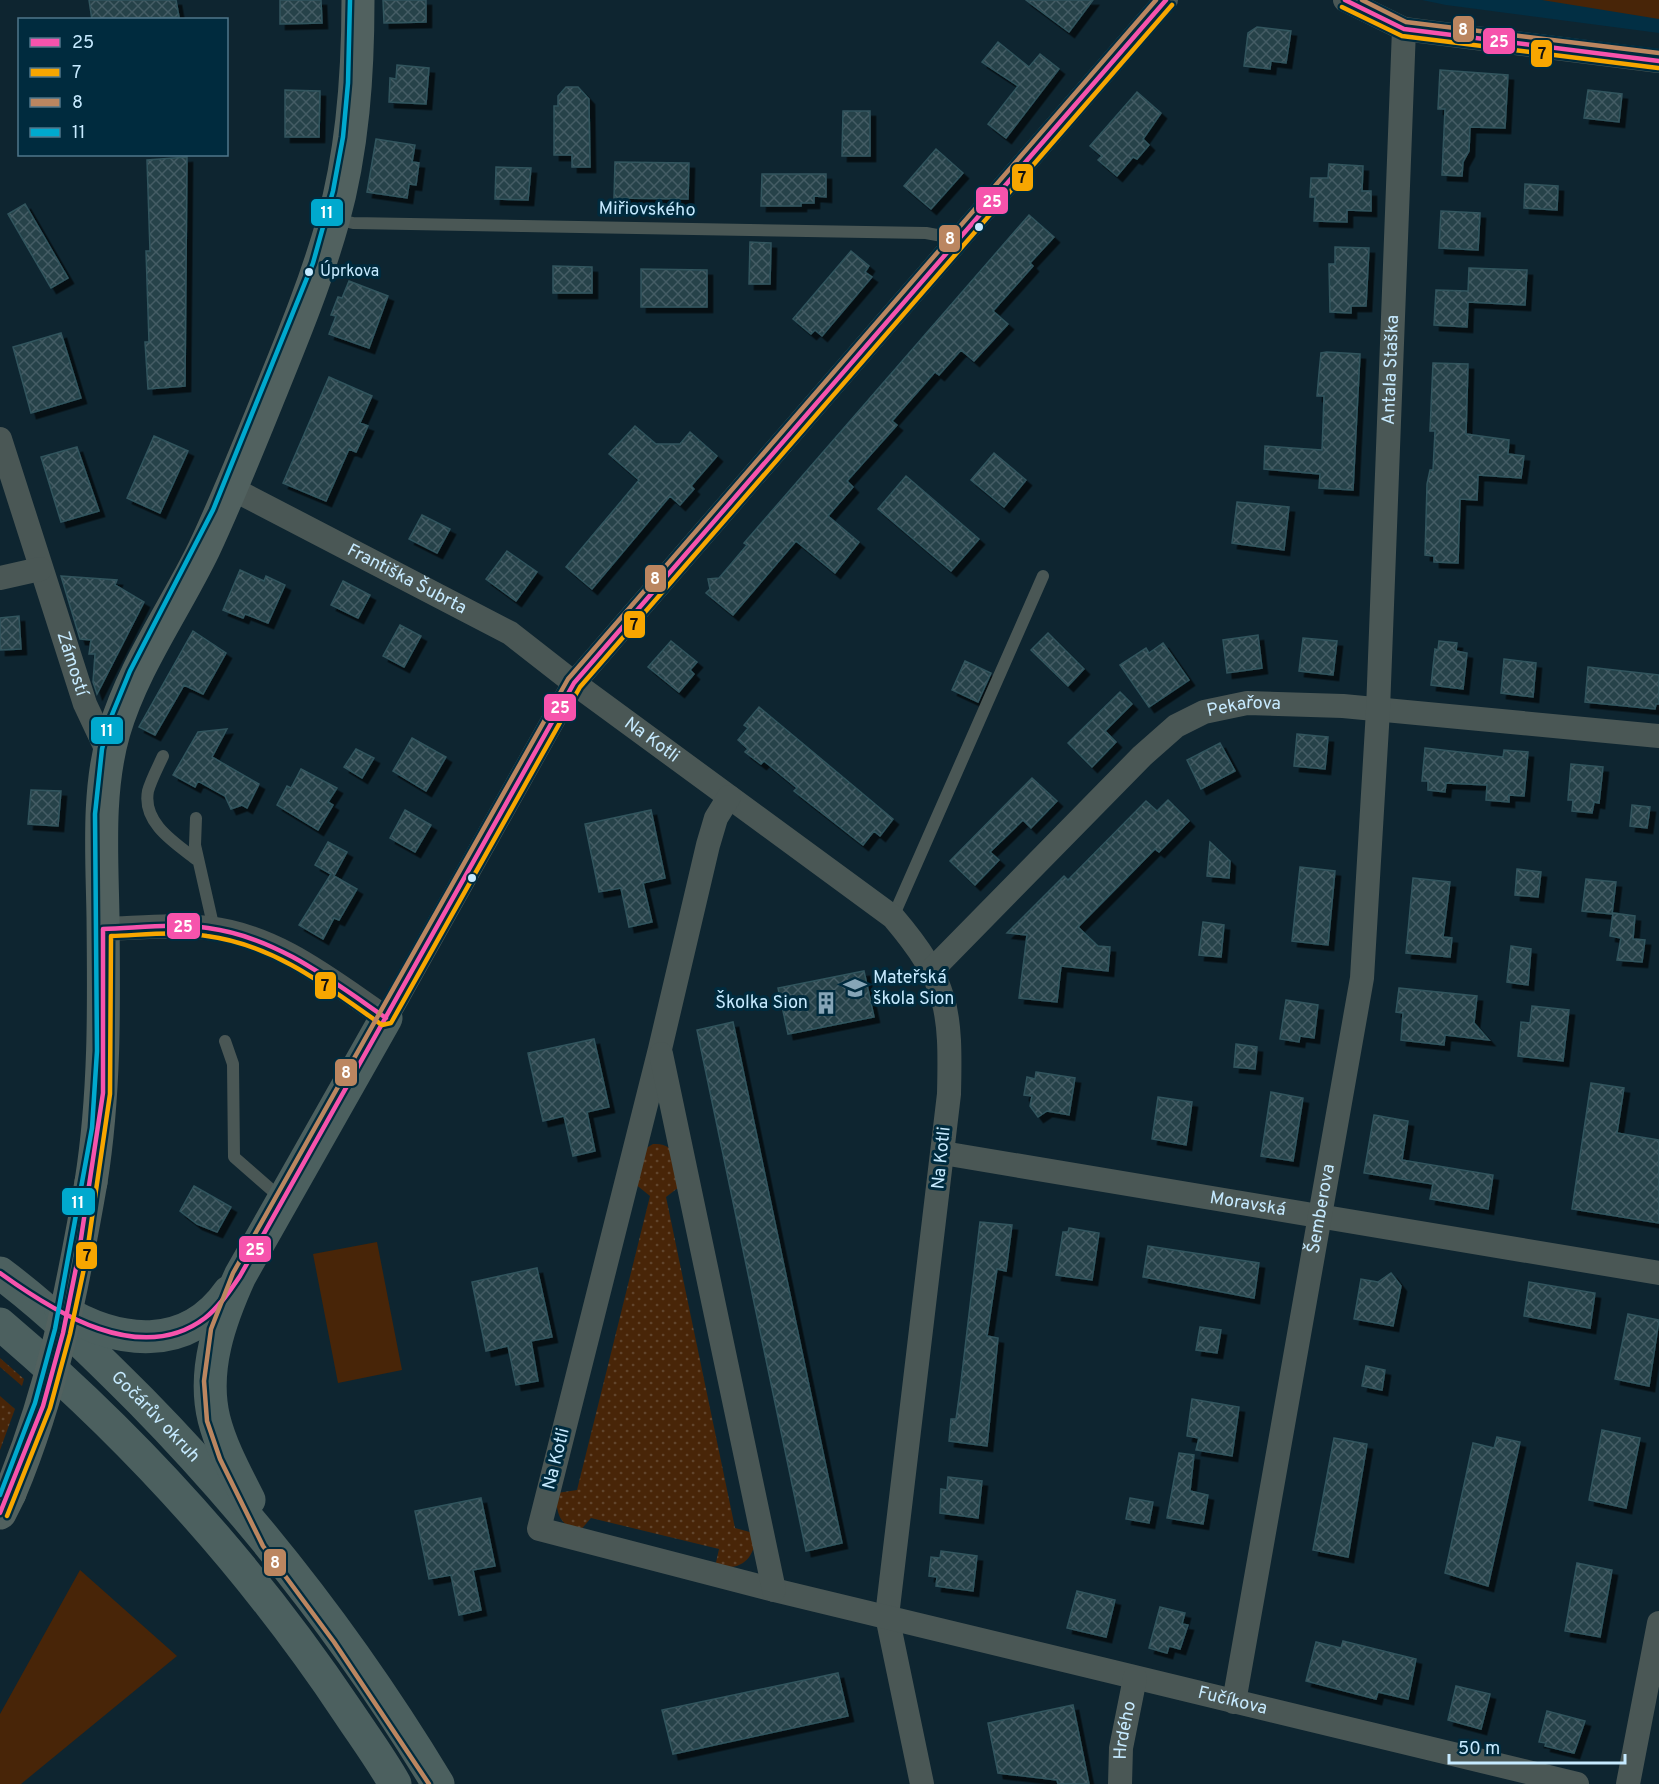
<svg xmlns="http://www.w3.org/2000/svg" width="1659" height="1784" viewBox="0 0 1659 1784" font-family="Overpass,sans-serif">
	<style>
		.built { fill: #022f44 }
		.grass { fill: url(#grass-dots) }
		.green { fill: #482508 }
		.building { fill: url(#building-cross-hatch); stroke: #31545d; stroke-width: 1.5; filter: url(#shadow) }
		.lines { fill: none; stroke-linecap: round; stroke-linejoin: round }
		.lane { stroke: #4a5755; stroke-width: 12 }
		.street { stroke: #4a5755; stroke-width: 24 }
		.secondary { stroke: #51615f; stroke-width: 33 }
		.primary { stroke: #4c605f; stroke-width: 33 }
		.secondary-bridge { stroke: #51615f; stroke-width: 33 }
		.bus-1-casing { stroke: #002b3e; stroke-width: 9 }
		.bus-2-casing { stroke: #002b3e; stroke-width: 9 }
		.bus-3-casing { stroke: #002b3e; stroke-width: 9 }
		.bus-4-casing { stroke: #002b3e; stroke-width: 9 }
		.bus-1 { stroke: #f653ac; stroke-width: 4.5 }
		.bus-2 { stroke: #f7a600; stroke-width: 4.5 }
		.bus-3 { stroke: #bb8660; stroke-width: 4.5 }
		.bus-4 { stroke: #00a9ce; stroke-width: 4.5 }
		.bus-dot { fill: #c6eaff; stroke: #002b3e; stroke-width: 2 }
		.labels { text-anchor: middle; dominant-baseline: central; stroke-width: 6; stroke-linejoin: round; paint-order: stroke }
		.bus-label { font-size: 16px; fill: #c6eaff; stroke: #002b3e; text-anchor: start }
		.street-label { font-size: 18px; fill: #c6eaff; stroke: #002b3e }
		.poi-label { font-size: 18px; fill: #c6eaff; stroke: #002b3e; text-anchor: start }
		.line-badge { stroke: #002b3e; stroke-width: 2 }
		.badge-label { font-size: 16px; text-anchor: middle; font-weight: bold; fill: #fff }
		.pale-badge-label { font-size: 16px; text-anchor: middle; font-weight: bold; fill: #111 }
	</style>
	<defs>
		<pattern id="grass-dots" width="8" height="8" patternUnits="userSpaceOnUse" patternTransform="scale(1.5)"><rect width="8" height="8" fill="#482508"/><path d="M2 2h.1M6 6h.1" fill="none" stroke="#61452d" stroke-width="1.8" stroke-linecap="round"/></pattern>
		<pattern id="building-cross-hatch" width="8" height="8" patternUnits="userSpaceOnUse" patternTransform="scale(1.5)"><rect width="8" height="8" fill="#26424a"/><path d="M0 0l8 8M0 8l8-8" fill="none" stroke="#445d65"/></pattern>
		<filter id="shadow"><feDropShadow dx="5.5" dy="5.5" stdDeviation="0" flood-color="#0009"/></filter>
	</defs>
	<rect width="100%" height="100%" fill="#0e2530"/>
	<!-- built -->
	<path class="built" d="M1422,0h237v33l-213,-28z"/>
	<!-- grass -->
	<path class="grass" d="M653,1144c25,-2 25,21 30,40l-17,13 69,331 22,6c-4,27 -15,36 -42,33l4,-18 -128,-31 -12,14c-19,-7 -24,-19 -22,-39l20,-3 73,-294 -16,-13 9,-33z
		M0,1358l24,21 -2,7 -22,-19z
		M0,1396l15,13 -15,41z"/>
	<!-- green -->
	<path class="green" d="M1542,0h117v19z
		M377,1242l25,128 -64,13 -25,-129z
		M80,1570l97,86 -156,128h-21v-70z"/>
	<!-- building -->
	<path class="building" d="M89,0h87l3,17 -87,3z
		M280,0h41l1,23 -42,1z
		M383,0h43v22l-42,1z
		M1026,0h67l-24,32z
		M1257,27l34,4 -5,32 -15,-2 -1,8 -26,-3 4,-33z
		M998,42l31,25 11,-13 19,15 -53,69 -18,-14 30,-38 -36,-24z
		M397,65l32,3 -3,36 -37,-2 1,-24 6,1z
		M1440,70l68,5 -3,53 -35,-1 -1,24 -6,11 -1,14 -20,-1 3,-66h-7z
		M566,87h12l11,12 1,68h-18v-12h-18v-49h4v-10z
		M285,90l35,1 -1,46h-34z
		M1588,90l34,4 -3,28 -35,-4z
		M1137,92l24,21 -18,26 6,6 -12,14 -4,-2 -16,19 -19,-16 4,-4 -12,-10z
		M843,111h27v45h-28z
		M376,139l39,6 -3,17 7,1 -3,22 -7,-1 -2,14 -40,-6z
		M936,149l27,24 -32,36 -27,-23z
		M187,157l-2,229 -37,3 -3,-47h4l-3,-91h4l-3,-91z
		M615,162l74,1 -1,36 -74,-1z
		M1329,164l34,2 -1,25h9v20l-24,-1v12l-33,-1 1,-24h-5l1,-19h17z
		M496,167l35,1 -3,32 -33,-1z
		M762,174h64v23l-12,-1v7h-13v3h-40z
		M1525,184l33,2 -1,24 -33,-2z
		M25,204l43,74 -17,10 -43,-74z
		M1441,211l39,2 -2,37 -39,-2z
		M1029,215l25,22 -24,26 3,3 -40,45 15,13 -34,37 -13,-11 -22,25 -4,-3 -43,49 5,4 -50,56 6,6 -25,29 31,26 -24,31 -39,-32 -63,74 -27,-22 4,-4 -2,-10 11,-1 12,-14 16,-19 -3,-2z
		M750,242l21,1 -1,41h-21z
		M1335,247l34,1 -3,58h-15v7l-21,-1 -1,-48h6z
		M851,251l18,15 -4,6 7,5 -50,59 -7,-6 -4,4 -18,-15z
		M553,266l39,1v26h-39z
		M1469,268l58,2 -2,35 -57,-3 -1,25 -33,-2 2,-35 32,1z
		M641,269l66,1v37h-66z
		M349,281l39,15 -19,52 -40,-14 7,-18 -5,-1 7,-18 4,1z
		M61,333l20,65 -50,15 -18,-66z
		M1327,352l33,2 -7,136 -34,-2 1,-14 -56,-5 1,-23 57,4 2,-54h-7l2,-23 2,-20z
		M1433,363l35,1 -2,70 43,6 -1,14 16,2 -3,22 -43,-3 -1,25 -17,-1 -2,64 -24,-1v-6l-9,-1 2,-71 3,-14h3l2,-39h-5z
		M329,377l43,19 -12,27 8,3 -12,26 -7,-3 -23,52 -43,-18z
		M635,426l21,18h24l10,-12 27,24 -26,30 3,3 -14,16 -10,-9 -78,93 -26,-22 73,-87 -30,-26z
		M154,436l34,15 -28,62 -33,-15z
		M77,447l22,64 -38,11 -20,-65z
		M994,453l32,27 -22,27 -33,-27z
		M906,476l73,63 -28,32 -73,-62z
		M1237,502l52,5 -5,43 -52,-7z
		M422,515l28,14 -13,24 -28,-14z
		M507,551l30,21 -21,29 -30,-22z
		M240,570l24,11 2,-5 19,9 -17,38 -23,-9 -2,4 -20,-8z
		M61,576l56,4 -2,5 29,17 -47,92 -4,-12 2,-28h-6l2,-14 -11,-1z
		M343,581l27,14 -12,23 -27,-13z
		M19,616l2,33 -21,1v-32z
		M400,625l21,11 -17,31 -21,-11z
		M193,631l33,22 -23,41 -19,-9 -29,50 -16,-8z
		M1048,633l36,36 -16,17 -37,-36z
		M1258,635l4,33 -35,5 -4,-33z
		M1303,638l34,3 -4,34 -34,-4z
		M671,641l26,21 -7,8 4,4 -15,18 -31,-25z
		M1439,641l18,2 -1,8 11,2 -4,36 -32,-4 4,-36 3,1z
		M1163,643l26,37 -40,27 -29,-42 26,-17 3,5z
		M1504,659l32,4 -3,34 -32,-4z
		M965,661l26,12 -13,29 -26,-12z
		M1588,667l71,8v29h-3l-1,5 -70,-7z
		M1120,692l12,12 -27,27 11,11 -24,25 -24,-24z
		M759,707l134,112 -13,17 -6,-5 -11,14 -69,-54 3,-3 -33,-27 -3,3 -16,-12 3,-3 -10,-9 10,-12 -4,-3z
		M227,729l-15,28 47,27 -12,24 -5,-3 -11,4 -6,-13 -27,-15 -3,6 -22,-12 25,-43z
		M1297,734l31,3 -3,32 -31,-3z
		M412,738l34,19 -20,34 -33,-20z
		M1220,743l15,28 -34,18 -14,-29z
		M1425,748l78,9 1,-7 24,2 -4,44 -15,-1v7l-23,-2 1,-15 -41,-2 -1,9 -17,-2v-9h-6z
		M356,749l18,9 -12,20 -18,-11z
		M1571,764l32,3 -4,36 -5,-1 -2,11 -20,-2 1,-11h-5z
		M301,769l36,19 -9,14 5,3 -15,25 -41,-25 10,-19 4,2z
		M1032,778l25,23 -26,27 -8,-8 -33,32 9,8 -24,25 -25,-24z
		M31,790l30,1 -3,35 -30,-2z
		M1168,800l21,21 -30,31 -4,-3 -77,78 20,19 12,1 -2,24 -47,-5 -4,36 -38,-4 8,-63 -20,-2 57,-57 4,4 78,-79 11,10z
		M1632,805l18,2 -3,21 -17,-2z
		M405,810l26,15 -16,27 -25,-14z
		M651,810l14,68 -22,5 9,39 -23,5 -8,-39 -22,4 -14,-68z
		M328,842l19,10 -13,24 23,13 -18,31 -5,-2 -11,21 -24,-14 32,-51 -16,-9z
		M1210,842l20,19 -1,17 -22,-2z
		M1300,867l35,4 -7,74 -36,-4z
		M1517,869l24,3 -3,25 -23,-2z
		M1413,878l37,4 -7,55 9,1 -2,19 -44,-4z
		M1586,879l30,3 -4,32 -30,-3z
		M1613,913l22,3 -2,23 12,1 -3,22 -25,-2 4,-22 -11,-2z
		M1203,922l21,3 -3,32 -22,-2z
		M1511,946l20,3 -3,36 -21,-3z
		M864,971l10,46 -86,17 -10,-46z
		M1399,988l78,8 -3,27 15,17 -44,-5 -1,10 -43,-5 2,-27 -7,-1z
		M1286,1000l32,5 -4,33 -14,-2 -1,6 -19,-3z
		M1532,1006l37,4 -6,51 -45,-5 3,-34 9,1z
		M733,1022l109,521 -36,8 -109,-521z
		M594,1039l15,68 -22,5 8,39 -22,5 -9,-40 -21,5 -15,-68z
		M1236,1044l21,3 -2,22 -21,-2z
		M1036,1072l39,6 -6,37 -22,-4 -9,6 -8,-11 2,-10 -8,-1 3,-18 8,2z
		M1591,1083l33,5 -7,45 42,7v83l-87,-14z
		M1271,1092l32,6 -10,63 -32,-5z
		M1158,1097l34,5 -6,43 -34,-6z
		M1374,1115l34,6 -6,39 91,15 -5,34 -58,-10 3,-15 -69,-11z
		M194,1186l37,21 -14,25 -20,-8 -17,-13z
		M980,1222l32,3 -6,46 -9,-2 -10,67 11,2 -11,108 -38,-5 2,-22h5l4,-29z
		M1069,1228l30,5 -7,47 -36,-5 7,-43h5z
		M1148,1246l111,17 -5,35 -111,-21z
		M537,1268l15,69 -21,4 7,40 -22,4 -8,-39 -22,5 -14,-69z
		M1391,1273l10,13 -8,40 -39,-7 7,-40 17,3z
		M1529,1282l66,11 -5,35 -66,-12z
		M1628,1314l31,6 -10,66 -34,-7z
		M1200,1327l21,3 -4,23 -21,-3z
		M1366,1366l19,4 -3,20 -20,-4z
		M1192,1399l47,8 -7,49 -36,-6 3,-12 -12,-2z
		M1602,1430l38,8 -14,70 -37,-8z
		M1497,1437l23,5 -32,144 -43,-13 28,-130 21,5z
		M1334,1438l33,6 -19,113 -35,-7z
		M1179,1453l15,2 -4,36 18,4 -5,29 -36,-6z
		M948,1477l34,4 -4,37 -38,-5 1,-24 6,1z
		M481,1498l14,68 -22,4 8,40 -22,5 -8,-40 -22,4 -14,-68z
		M1130,1498l23,4 -4,21 -23,-4z
		M941,1551l36,5 -4,35 -37,-5 1,-9 -8,-1 2,-19 9,1z
		M1577,1563l35,7 -12,67 -35,-6z
		M1077,1591l38,9 -9,37 -39,-9z
		M1160,1607l25,6 -3,11 6,1 -8,24 -11,-3 -2,7 -18,-5z
		M1343,1641l73,18 -8,40 -30,-7 -2,7 -70,-18 10,-39 25,6z
		M838,1673l10,43 -175,38 -11,-44z
		M1456,1686l34,8 -9,35 -33,-9z
		M1073,1705l16,79h-31l-1,-4 -59,-7 -10,-50z
		M1547,1711l38,10 -11,32 -29,-7 1,-3 -7,-1z"/>
	<g class="lines">
		<!-- lane -->
		<path class="lane" d="M335,219l18,4 573,10 33,6
			M163,756c-5,11 -12,24 -15,35 -6,32 27,52 49,69
			M196,818l-1,27 19,84
			M893,917l150,-341
			M225,1041l8,23 1,93 48,42"/>
		<!-- street -->
		<g class="street">
			<path d="M1345,0l59,29 255,32"/>
			<path id="s1" d="M0,439l85,265 24,51"/>
			<path id="s2" d="M231,488l279,145 64,50 319,234c56,66 58,93 56,177l-62,522 35,168"/>
			<path d="M0,578l40,-9"/>
			<path id="s3" d="M729,797l-13,21 -8,27 -48,204 -121,480 235,61 803,194"/>
			<path d="M103,929c35,-1 71,-5 105,-1 69,8 122,52 178,90l188,-335 592,-683"/>
			<path id="s4" d="M932,970l210,-214 34,-30 28,-14 43,-9 96,3 316,30"/>
			<path d="M661,1054l113,536"/>
			<path id="s5" d="M943,1153l716,120"/>
			<path id="s6" d="M1234,1702l128,-724 16,-268 26,-681"/>
			<path id="s7" d="M1120,1784l1,-36 14,-70"/>
			<path d="M1628,1784l31,-161"/>
		</g>
		<!-- secondary -->
		<path class="secondary" d="M91,1182c14,-88 13,-176 12,-265 -1,-61 -6,-126 11,-185 19,-65 61,-123 90,-183 23,-49 43,-99 63,-148 24,-59 49,-119 66,-180 20,-72 25,-147 25,-221
			M0,1513l10,-20"/>
		<!-- primary -->
		<g class="primary">
			<path id="s8" d="M0,1273c51,38 96,83 141,128 113,115 213,244 297,383"/>
			<path d="M61,1310c57,34 125,43 168,-18"/>
			<path d="M0,1324c132,112 252,244 348,388 16,24 33,47 47,72"/>
			<path d="M249,1500c-13,-26 -28,-53 -35,-81 -12,-49 6,-99 26,-143l146,-258"/>
		</g>
		<!-- secondary-bridge -->
		<path class="secondary-bridge" d="M10,1493c43,-103 62,-202 81,-311"/>
		<!-- bus-1 casing -->
		<g class="bus-1-casing">
			<path id="bus-1" d="M1345,0l59,29 255,32
				M0,1273c54,39 140,94 205,45 14,-11 25,-27 35,-42l334,-593 592,-683
				M0,1513l43,-107 20,-73 15,-75 25,-165v-164c35,-1 71,-6 105,-1 68,9 123,52 178,90"/>
		</g>
		<!-- bus-2 casing -->
		<g class="bus-2-casing">
			<path id="bus-2" d="M1342,7l60,29 256,32
				M7,1516l43,-108 20,-74 16,-75 24,-165 1,-158c32,-1 64,-5 96,0 68,9 121,51 175,89l9,-2 189,-336 592,-682"/>
		</g>
		<!-- bus-3 casing -->
		<g class="bus-3-casing">
			<path id="bus-3" d="M1362,0l44,22 253,31
				M429,1784l-95,-142 -71,-96 -43,-87 -13,-38 -3,-40 7,-52 22,-56 335,-594 588,-679"/>
		</g>
		<!-- bus-4 casing -->
		<g class="bus-4-casing">
			<path id="bus-4" d="M0,1495l35,-92 20,-74 37,-201 5,-77 -2,-237 7,-65 7,-27 21,-51 83,-161 100,-247 20,-72 10,-54 5,-54 2,-83"/>
		</g>
		<!-- bus-1 -->
		<use href="#bus-1" class="bus-1"/>
		<!-- bus-2 -->
		<use href="#bus-2" class="bus-2"/>
		<!-- bus-3 -->
		<use href="#bus-3" class="bus-3"/>
		<!-- bus-4 -->
		<use href="#bus-4" class="bus-4"/>
	</g>
	<!-- icons -->
	<defs>
		<g id="school-bare" transform="scale(1.8)"><path d="M0-5L7-2L0 1L-7-2ZM-4 1L0 2.5L4 1V4Q0 6-4 4Z" fill="#86a5b7" stroke="#002b3e" stroke-width="2.5" paint-order="stroke"/></g>
		<g id="building-bare" transform="scale(1.8)"><path d="M-4-6H4V6H1V3H-1V6H-4ZM-2.5-4.3h1.7v1.8h-1.7ZM.8-4.3h1.7v1.8H.8ZM-2.5-1h1.7V.8h-1.7ZM.8-1h1.7V.8H.8Z" fill="#86a5b7" stroke="#002b3e" stroke-width="2.5" paint-order="stroke"/></g>
	</defs>
	<g fill-rule="evenodd">
		<use href="#school-bare" x="855" y="988"/>
		<use href="#building-bare" x="826" y="1003"/>
	</g>
	<!-- markers -->
	<g class="bus-dot">
		<circle cx="979" cy="227" r="5"/>
		<circle cx="309" cy="272" r="5"/>
		<circle cx="472" cy="878" r="5"/>
	</g>
	<g class="labels">
		<!-- bus labels -->
		<g class="bus-label">
			<text x="320" y="272">Úprkova</text>
		</g>
		<!-- street labels -->
		<g class="street-label">
			<text transform="translate(647 210) rotate(1)">Miřiovského</text>
			<text stroke="none"><textPath href="#s6" startOffset="1344">Antala Staška</textPath></text>
			<text stroke="none"><textPath href="#s2" startOffset="198">Františka Šubrta</textPath></text>
			<text stroke="none"><textPath href="#s1" startOffset="236">Zámostí</textPath></text>
			<text stroke="none"><textPath href="#s4" startOffset="417">Pekařova</textPath></text>
			<text stroke="none"><textPath href="#s2" startOffset="492">Na Kotli</textPath></text>
			<text transform="translate(942 1158) rotate(-84)">Na Kotli</text>
			<text stroke="none"><textPath href="#s5" startOffset="309">Moravská</textPath></text>
			<text stroke="none"><textPath href="#s6" startOffset="501">Šemberova</textPath></text>
			<text stroke="none"><textPath href="#s8" startOffset="212">Gočárův okruh</textPath></text>
			<text transform="translate(557 1459) rotate(-76)">Na Kotli</text>
			<text stroke="none"><textPath href="#s3" startOffset="1472">Fučíkova</textPath></text>
			<text stroke="none"><textPath href="#s7" startOffset="54">Hrdého</textPath></text>
		</g>
		<!-- poi labels -->
		<g class="poi-label">
			<text x="873" y="978">Mateřská<tspan x="873" dy="21">škola Sion</tspan></text>
			<text x="808" y="1003" text-anchor="end">Školka Sion</text>
		</g>
	</g>
	<g class="line-badge">
		<rect x="1452" y="15" width="23" height="28" rx="6" fill="#bb8660"/>
		<rect x="1482" y="27" width="34" height="28" rx="6" fill="#f653ac"/>
		<rect x="1530" y="39" width="23" height="29" rx="6" fill="#f7a600"/>
		<rect x="1011" y="163" width="23" height="29" rx="6" fill="#f7a600"/>
		<rect x="975" y="186" width="34" height="29" rx="6" fill="#f653ac"/>
		<rect x="310" y="198" width="34" height="29" rx="6" fill="#00a9ce"/>
		<rect x="938" y="224" width="23" height="29" rx="6" fill="#bb8660"/>
		<rect x="644" y="564" width="23" height="29" rx="6" fill="#bb8660"/>
		<rect x="623" y="610" width="23" height="29" rx="6" fill="#f7a600"/>
		<rect x="543" y="693" width="34" height="29" rx="6" fill="#f653ac"/>
		<rect x="90" y="716" width="34" height="29" rx="6" fill="#00a9ce"/>
		<rect x="166" y="912" width="35" height="28" rx="6" fill="#f653ac"/>
		<rect x="314" y="971" width="23" height="29" rx="6" fill="#f7a600"/>
		<rect x="334" y="1058" width="24" height="29" rx="6" fill="#bb8660"/>
		<rect x="61" y="1187" width="35" height="29" rx="6" fill="#00a9ce"/>
		<rect x="238" y="1235" width="34" height="28" rx="6" fill="#f653ac"/>
		<rect x="75" y="1241" width="23" height="29" rx="6" fill="#f7a600"/>
		<rect x="263" y="1548" width="24" height="29" rx="6" fill="#bb8660"/>
	</g>
	<g class="badge-label">
		<text x="1463" y="35">8</text>
		<text x="1499" y="47">25</text>
		<text x="992" y="207">25</text>
		<text x="327" y="218">11</text>
		<text x="950" y="244">8</text>
		<text x="655" y="584">8</text>
		<text x="560" y="713">25</text>
		<text x="107" y="736">11</text>
		<text x="183" y="932">25</text>
		<text x="346" y="1078">8</text>
		<text x="78" y="1208">11</text>
		<text x="255" y="1255">25</text>
		<text x="275" y="1568">8</text>
	</g>
	<g class="pale-badge-label">
		<text x="1542" y="59">7</text>
		<text x="1022" y="183">7</text>
		<text x="634" y="630">7</text>
		<text x="325" y="991">7</text>
		<text x="87" y="1261">7</text>
	</g>
	<!-- legend -->
	<rect x="18" y="18" width="210" height="138" fill="#002b3e" stroke="#4f778b" stroke-width="1.5"/>
	<rect x="30" y="38" width="30" height="9" fill="#f653ac" stroke="#4f778b" stroke-width="1.5"/>
	<text x="72" y="48" font-size="18" fill="#c6eaff">25</text>
	<rect x="30" y="68" width="30" height="9" fill="#f7a600" stroke="#4f778b" stroke-width="1.5"/>
	<text x="72" y="78" font-size="18" fill="#c6eaff">7</text>
	<rect x="30" y="98" width="30" height="9" fill="#bb8660" stroke="#4f778b" stroke-width="1.5"/>
	<text x="72" y="108" font-size="18" fill="#c6eaff">8</text>
	<rect x="30" y="128" width="30" height="9" fill="#00a9ce" stroke="#4f778b" stroke-width="1.5"/>
	<text x="72" y="138" font-size="18" fill="#c6eaff">11</text>
	<!-- scale -->
	<path d="M1449 1754v9h176v-9" fill="none" stroke="#c6eaff" stroke-width="3"/>
	<text x="1458" y="1754" font-size="18" fill="#c6eaff" stroke="#002b3e" stroke-width="4.5" paint-order="stroke">50 m</text>
</svg>
